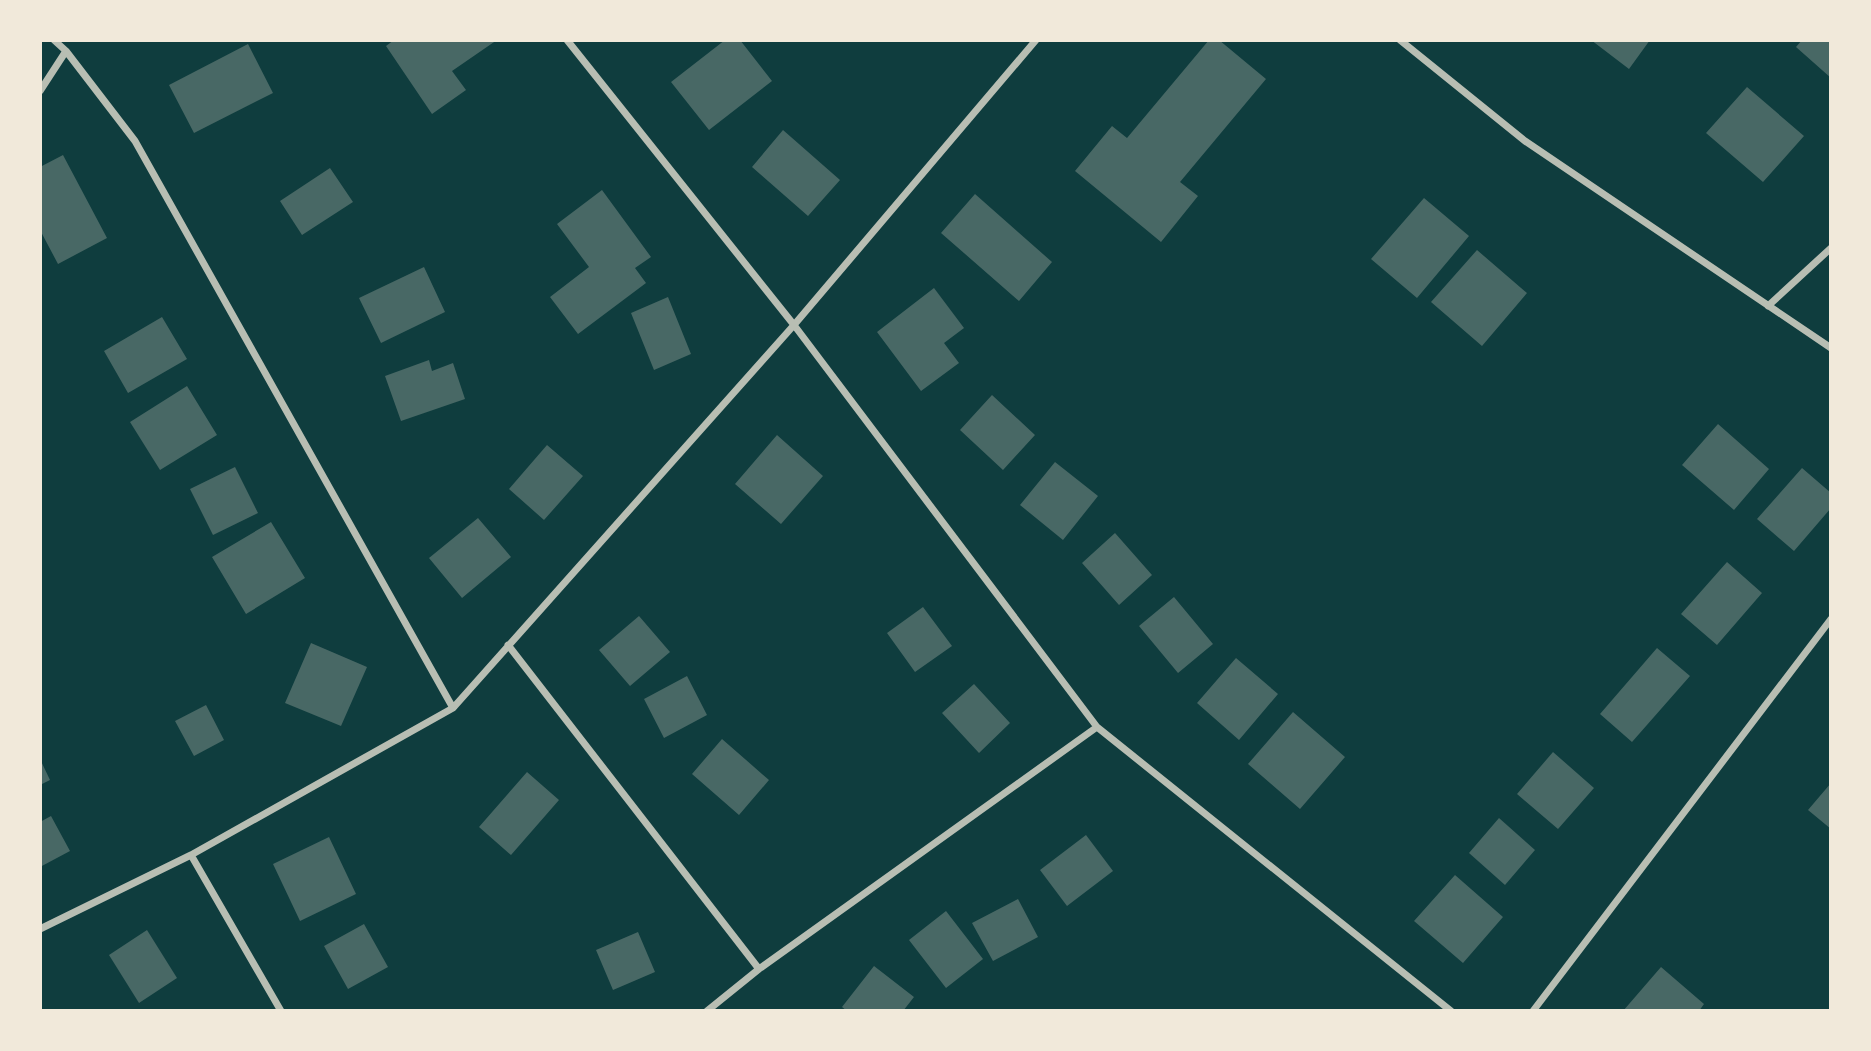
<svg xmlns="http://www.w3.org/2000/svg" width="1871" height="1051" viewBox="0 0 1871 1051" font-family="Ubuntu,sans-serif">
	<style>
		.building { fill: #486865 }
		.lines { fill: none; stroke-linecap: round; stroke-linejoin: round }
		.minor { stroke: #b8beb3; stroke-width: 7 }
	</style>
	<rect width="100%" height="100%" fill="#0f3d3e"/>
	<!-- building -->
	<path class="building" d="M394,40h103l-45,31 14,19 -34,24 -46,-68z
		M725,40h15l32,41 -63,49 -38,-48z
		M1209,40h10l47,39 -86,103 18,14 -37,46 -86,-71 37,-45 15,12z
		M1591,40h59l-21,29z
		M1802,40h29v38l-35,-31z
		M248,44l25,49 -79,40 -25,-48z
		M1747,87l57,49 -41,46 -57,-49z
		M783,130l57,50 -32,36 -56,-49z
		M63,155l44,83 -49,26 -18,-34v-63z
		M330,168l23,34 -51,33 -22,-34z
		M602,190l49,67 -16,11 11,15 -68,51 -28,-37 39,-30 -32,-43z
		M975,194l77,68 -33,39 -78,-68z
		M1424,198l45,38 -52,62 -46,-39z
		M1477,250l50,43 -45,53 -51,-44z
		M424,267l21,45 -64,31 -22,-45z
		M934,288l30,40 -20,15 15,20 -38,28 -44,-59z
		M668,297l23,57 -37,16 -23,-57z
		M162,317l25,42 -59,34 -24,-42z
		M429,360l3,11 21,-8 12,36 -64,22 -16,-45z
		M187,386l30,49 -57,35 -30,-48z
		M992,395l43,40 -32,35 -43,-40z
		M1718,424l51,45 -35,41 -52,-45z
		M777,435l46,41 -42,48 -46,-40z
		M547,445l36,31 -39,44 -35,-31z
		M1055,462l43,34 -35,44 -43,-35z
		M235,467l23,46 -45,22 -23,-46z
		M1802,468l29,25v15l-37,43 -37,-32z
		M478,518l33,39 -49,41 -33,-40z
		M271,522l34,56 -59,36 -34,-57z
		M1115,533l37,42 -33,30 -37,-42z
		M1727,562l35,31 -45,52 -36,-31z
		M1174,597l39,47 -35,29 -39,-47z
		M923,607l29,39 -37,26 -28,-39z
		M639,616l31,36 -40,34 -31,-36z
		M311,643l56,24 -26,59 -56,-23z
		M1657,648l33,28 -58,66 -32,-28z
		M1236,658l42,36 -39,46 -42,-37z
		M687,676l20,39 -43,23 -20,-39z
		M974,684l36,39 -31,30 -37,-40z
		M206,705l18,35 -30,16 -19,-35z
		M1293,712l52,45 -45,52 -52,-45z
		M722,739l47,41 -30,35 -47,-41z
		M1553,752l41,36 -36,41 -41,-35z
		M40,759l10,21 -10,5z
		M527,772l32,28 -48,55 -32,-28z
		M1831,783v46l-23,-19z
		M51,816l19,35 -30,16v-45z
		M1499,818l36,32 -30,35 -36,-32z
		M1086,835l27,36 -46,35 -27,-36z
		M329,837l27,57 -56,27 -27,-57z
		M1455,875l48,42 -40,46 -49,-42z
		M1018,899l20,38 -45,24 -21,-38z
		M946,911l37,48 -37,29 -37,-48z
		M364,924l24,43 -40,22 -24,-43z
		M147,930l30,48 -38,25 -30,-48z
		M638,932l17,40 -42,18 -17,-40z
		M874,966l40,31 -11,14h-56l-5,-4z
		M1661,967l43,37 -5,7h-76z"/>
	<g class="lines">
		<!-- minor -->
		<path class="minor" d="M54,40l12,11 69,90 318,567
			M567,40l227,285 303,402 354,284
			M1400,40l125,101 306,207
			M40,91l26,-40
			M1768,306l63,-58
			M508,645l251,324
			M191,855l90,156
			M40,929l151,-74 262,-147 341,-383 242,-285
			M707,1011l52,-42 338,-242
			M1533,1011l298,-392"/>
	</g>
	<!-- border -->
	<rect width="1871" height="1051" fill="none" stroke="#f1e9da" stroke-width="84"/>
</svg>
